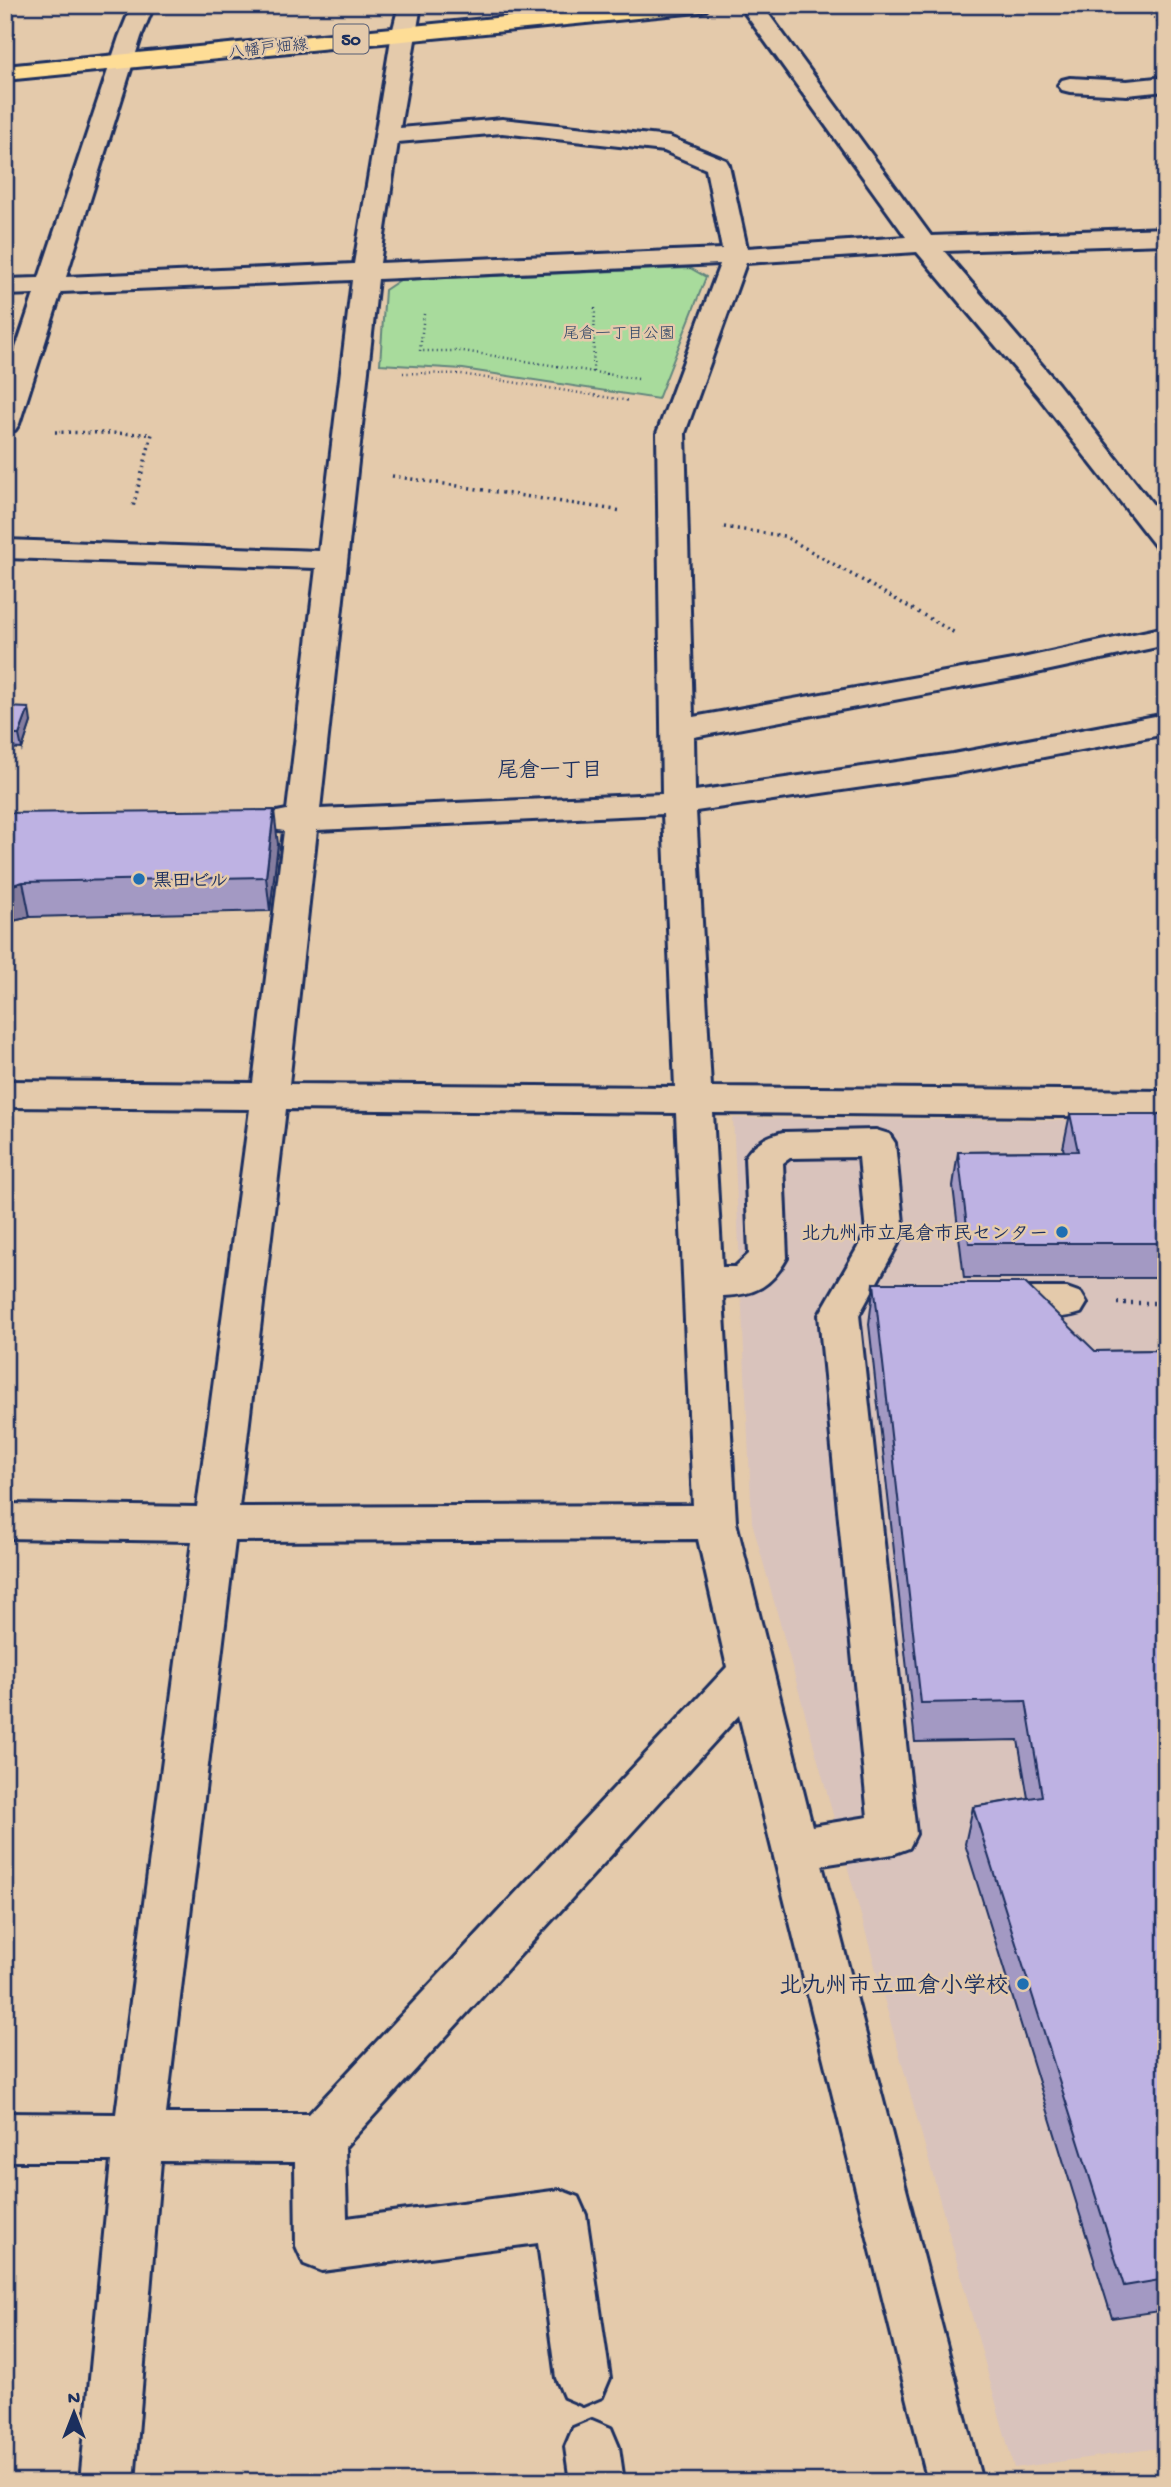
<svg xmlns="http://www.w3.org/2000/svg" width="1171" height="2487" viewBox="0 0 1171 2487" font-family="'Gochi Hand','Klee One',sans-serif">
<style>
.built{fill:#d9c3bc}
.green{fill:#a8db9c;stroke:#62857d;stroke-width:2}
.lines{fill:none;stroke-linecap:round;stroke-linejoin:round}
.minor-casing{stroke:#1b2f5e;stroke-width:6}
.major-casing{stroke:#1b2f5e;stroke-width:6}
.path-far2{stroke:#1b2f5e;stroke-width:2.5;stroke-dasharray:1 3.5;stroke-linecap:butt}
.path-far1{stroke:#1b2f5e;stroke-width:3.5;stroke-dasharray:2 4.5;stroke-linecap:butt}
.path{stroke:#1b2f5e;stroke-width:4.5;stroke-dasharray:2 5;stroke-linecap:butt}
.minor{fill:#e4caab;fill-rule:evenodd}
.major{fill:#fedd96;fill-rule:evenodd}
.wall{fill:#a399c3;stroke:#1b2f5e;stroke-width:2}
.shaded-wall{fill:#857d9f;stroke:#1b2f5e;stroke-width:2}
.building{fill:#beb2e3;stroke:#1b2f5e;stroke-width:2}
.poi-dot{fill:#1f6fb2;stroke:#e4caab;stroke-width:2.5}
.labels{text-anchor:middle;stroke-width:5;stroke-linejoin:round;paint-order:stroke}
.far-street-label{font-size:16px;fill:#1b2f5e;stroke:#e4caab}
.far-park-label{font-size:16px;fill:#294064;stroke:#e4caab}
.shield{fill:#e4caab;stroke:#575e75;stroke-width:2}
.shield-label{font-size:18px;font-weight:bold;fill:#1b2f5e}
.poi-label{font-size:19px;font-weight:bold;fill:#1b2f5e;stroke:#e4caab;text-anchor:start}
.neighbourhood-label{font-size:21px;font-weight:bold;fill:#1b2f5e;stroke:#e4caab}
.near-poi-label{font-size:23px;font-weight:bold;fill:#1b2f5e;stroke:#e4caab;text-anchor:end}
</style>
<rect width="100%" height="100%" fill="#e4caab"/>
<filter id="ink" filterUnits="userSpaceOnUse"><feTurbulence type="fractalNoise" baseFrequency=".0143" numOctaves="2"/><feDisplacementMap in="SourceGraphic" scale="14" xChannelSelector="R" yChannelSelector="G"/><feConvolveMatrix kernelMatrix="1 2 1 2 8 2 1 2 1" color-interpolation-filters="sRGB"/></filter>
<g filter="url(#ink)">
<polygon class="built" points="733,1118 1166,1121 1166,2447 1014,2468 752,1522"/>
<polygon class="green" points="690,268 706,277 658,399 463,369 380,364 385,290 400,280"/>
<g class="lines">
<g class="minor-casing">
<g id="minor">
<path d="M 132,5 L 154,5 L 141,37 L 66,277 L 354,264 L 392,33 L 399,5 L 421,5 L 400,128 L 502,119 L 669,137 L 726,160 L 729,165 L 747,248 L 906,237 L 739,5 L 762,5 L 931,236 L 1166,228 L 1166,244 L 944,251 L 1058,384 L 1166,521 L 1166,550 L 1156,547 L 1038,396 L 917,252 L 746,263 L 685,433 L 693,717 L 1018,659 L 1166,627 L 1166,645 L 1018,677 L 694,737 L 695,791 L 953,754 L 1166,714 L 1166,734 L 953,774 L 696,811 L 711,1087 L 1166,1091 L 1166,1117 L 713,1113 L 722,1267 L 735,1267 L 749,1254 L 745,1157 C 754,1143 767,1136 783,1132 L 876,1130 L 889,1134 L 895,1143 L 904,1233 L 859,1315 L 916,1834 L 909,1848 L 893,1854 L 822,1865 L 982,2482 L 928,2482 L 739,1715 L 345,2147 L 347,2218 L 560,2190 L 578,2197 L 586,2215 L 610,2378 L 602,2397 L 583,2405 L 564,2397 L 556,2378 L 538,2243 L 322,2271 L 304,2264 L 296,2246 L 295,2162 L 161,2161 L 134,2482 L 80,2482 L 111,2161 L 5,2161 L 5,2113 L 116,2114 L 192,1541 L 5,1538 L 5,1504 L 197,1507 L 250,1109 L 5,1107 L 5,1081 L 253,1083 L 284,831 L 267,828 L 262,821 L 267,814 L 287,810 L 316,568 L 5,558 L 5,540 L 319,551 L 352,280 L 61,292 L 19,424 L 15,430 L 5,432 L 5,381 L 34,294 L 5,295 L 5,279 L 39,278 L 119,37 ZM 502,133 L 664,151 L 706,169 L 722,249 L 380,263 L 398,142 ZM 720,264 L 657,433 L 662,794 L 320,809 L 378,279 ZM 663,814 L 675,1087 L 289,1084 L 317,830 ZM 286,1109 L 676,1113 L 693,1505 L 239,1507 ZM 859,1157 L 866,1233 L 819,1315 L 868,1817 L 812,1826 L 736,1522 L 723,1296 C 755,1295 771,1287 787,1258 L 783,1163 L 790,1158 ZM 698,1539 L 727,1667 L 309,2114 L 166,2114 L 235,1541 Z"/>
<polygon points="1166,77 1166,91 1127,95 1070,92 1062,90 1058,85 1062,80 1070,78 1127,81"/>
<path d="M 996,1288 L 1067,1288 L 1081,1293 L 1087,1303 L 1081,1313 C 1055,1321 1008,1321 982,1313 L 976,1303 L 982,1293 Z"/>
<polygon points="592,2420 611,2428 619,2447 624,2482 570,2482 565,2447 573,2428"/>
</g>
</g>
<g class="major-casing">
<polygon id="major" points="627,5 709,5 706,10 698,12 5,80 5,66"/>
</g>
<g class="path-far2">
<polyline points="1141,5 1166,30"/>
<polyline points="424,314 420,351 463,351 638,379"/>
<polyline points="593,372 595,307"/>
<polyline points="403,373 461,374 630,401"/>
<polyline points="55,432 60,432"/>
</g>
<g class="path-far1">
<polyline points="55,432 152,434 133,507"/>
<polyline points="392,476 622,511"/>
<polyline points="724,527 784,536 955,633"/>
</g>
<polyline class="path" points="1117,1303 1166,1303"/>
<use href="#minor" class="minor"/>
<use href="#major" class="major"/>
</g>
<g class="wall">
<polygon points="5,707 31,722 22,749 5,748"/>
<polygon points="5,813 278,844 270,911 30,917 5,923"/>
<polygon points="1070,1114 1166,1114 1166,1278 964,1278 953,1186 958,1152 1064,1151 1063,1148"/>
<polygon points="874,1283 1095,1351 1166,1350 1166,2310 1112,2318 965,1844 973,1807 1028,1798 1018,1740 915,1742 869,1324"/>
</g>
<g class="shaded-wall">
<polygon points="29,708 31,722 22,749 19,735"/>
<polygon points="274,810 278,844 270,911 266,877"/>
<polygon points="23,882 30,917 5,923 5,887"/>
</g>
<g class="building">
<polygon points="5,707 29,708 19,735 5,735"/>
<polygon points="274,810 266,877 23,882 5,887 5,813"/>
<polygon points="1070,1114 1166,1114 1166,1243 969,1243 958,1152 1078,1151"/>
<polygon points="874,1283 1025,1283 1095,1351 1166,1350 1166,1491 1158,1491 1166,1526 1166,2279 1124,2286 973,1807 1042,1796 1026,1701 921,1703"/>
</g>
</g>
<g class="poi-dot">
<circle cx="139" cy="879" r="7"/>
<circle cx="1062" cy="1232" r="7"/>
<circle cx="1023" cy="1984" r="7"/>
</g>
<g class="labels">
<g class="far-street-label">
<text transform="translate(268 47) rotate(-6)" y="6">八幡戸畑線</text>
</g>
<g class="far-park-label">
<text x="619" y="338">尾倉一丁目公園</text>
</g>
<rect class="shield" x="333.5" y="24.5" width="35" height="29" rx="5"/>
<g class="shield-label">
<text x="351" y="45">50</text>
</g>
<g class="poi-label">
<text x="153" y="886">黒田ビル</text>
<text x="1048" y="1239" text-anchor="end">北九州市立尾倉市民センター</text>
</g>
<g class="neighbourhood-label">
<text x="550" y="776">尾倉一丁目</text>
</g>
<g class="near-poi-label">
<text x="1009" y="1992">北九州市立皿倉小学校</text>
</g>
</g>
<rect width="1171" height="2487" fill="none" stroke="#e4caab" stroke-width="28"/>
<rect x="14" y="14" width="1143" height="2459" fill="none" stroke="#1b2f5e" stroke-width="2.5" filter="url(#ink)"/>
<g transform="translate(74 2413)" stroke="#e4caab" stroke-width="5" paint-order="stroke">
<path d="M0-5L12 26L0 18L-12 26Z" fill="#1b2f5e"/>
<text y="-10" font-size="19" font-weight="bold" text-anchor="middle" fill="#1b2f5e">N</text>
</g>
</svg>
